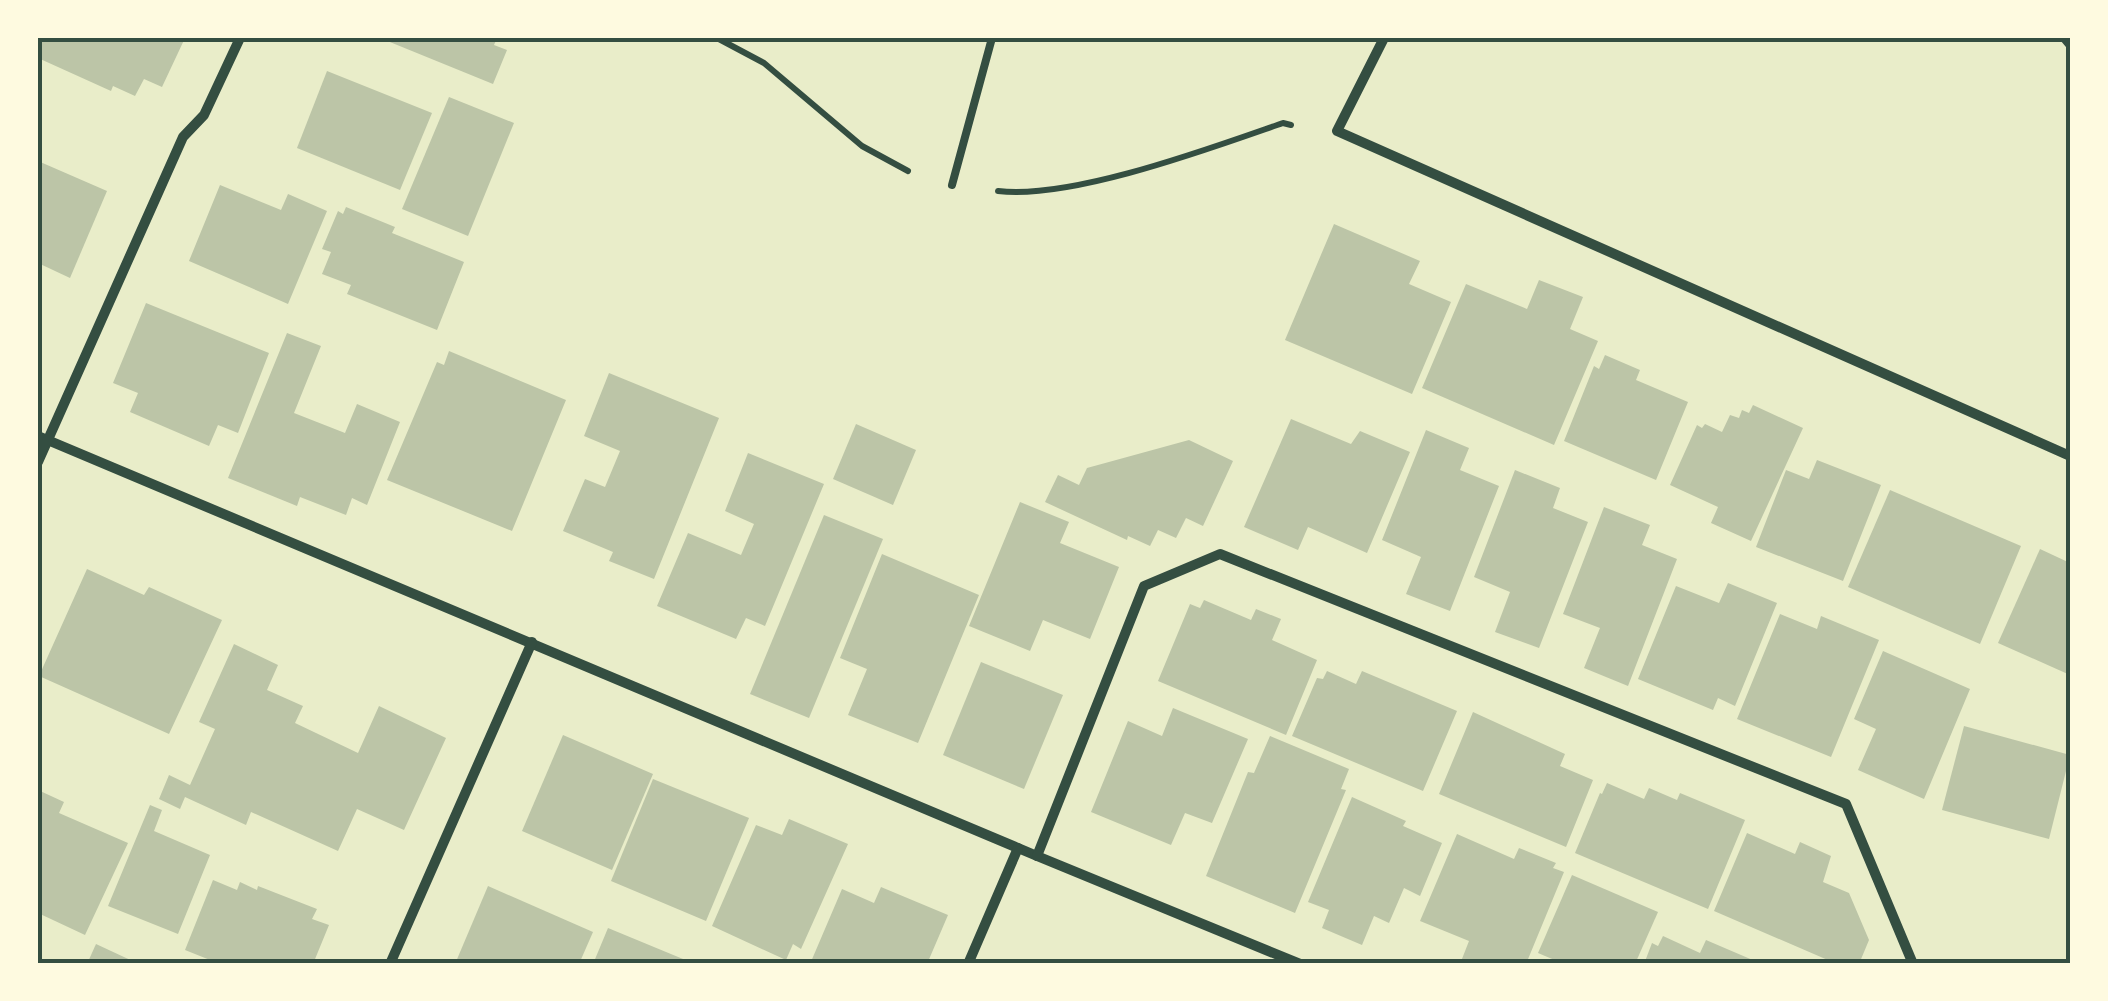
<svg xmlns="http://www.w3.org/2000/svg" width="2108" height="1001" viewBox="0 0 2108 1001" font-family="Montserrat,sans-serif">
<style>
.building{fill:#bcc5a7}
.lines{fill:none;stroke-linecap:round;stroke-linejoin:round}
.path{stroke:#344e41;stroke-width:6}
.service{stroke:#344e41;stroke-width:8}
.minor{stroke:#344e41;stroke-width:10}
.neatline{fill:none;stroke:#344e41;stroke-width:4}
</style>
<rect width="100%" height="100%" fill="#e9edc9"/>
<g class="building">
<polygon points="38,38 185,38 162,87 144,79 135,96 113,86 111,91 38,58"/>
<polygon points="380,38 497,38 494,45 507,50 493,84"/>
<polygon points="327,71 432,113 400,190 297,148"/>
<polygon points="449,97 514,123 468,236 402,209"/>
<polygon points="38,161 107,191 70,278 38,263"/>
<polygon points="220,185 281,210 288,194 327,211 288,304 189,261"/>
<polygon points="346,207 395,227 392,233 464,262 437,330 347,294 351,285 322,274 331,252 322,249 338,211 343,214"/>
<polygon points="1334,224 1420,261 1409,284 1451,302 1412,394 1285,340"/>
<polygon points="1539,280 1583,297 1570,329 1598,341 1554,445 1422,388 1466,284 1527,309"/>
<polygon points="146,303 269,353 238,433 218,425 209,446 130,412 138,393 113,383"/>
<polygon points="287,333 321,346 294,413 345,433 357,404 400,422 367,505 352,498 346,515 300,497 297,506 228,478"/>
<polygon points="449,351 566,400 512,531 387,480 437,362 444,365"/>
<polygon points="1605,355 1640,370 1636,380 1688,402 1656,480 1564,441 1594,366 1599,369"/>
<polygon points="609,373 719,418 654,579 609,561 613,552 563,531 585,479 605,487 620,451 584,436"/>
<polygon points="1753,405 1803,428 1751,541 1711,523 1718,507 1670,485 1697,425 1702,428 1705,424 1722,432 1730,415 1739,418 1742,410 1749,413"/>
<polygon points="1291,419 1351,444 1360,431 1410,452 1367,553 1308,527 1298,550 1244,527"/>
<polygon points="856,424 916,450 893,505 833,479"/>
<polygon points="1426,430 1469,448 1460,470 1499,486 1450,611 1406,594 1421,557 1382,540"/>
<polygon points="1189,440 1233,461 1203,526 1186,518 1176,538 1158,530 1150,546 1128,536 1127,540 1045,502 1058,475 1079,485 1087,468"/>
<polygon points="748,453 824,484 765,626 746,618 736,639 657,606 688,533 741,555 754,524 725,511"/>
<polygon points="1817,460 1881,485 1843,581 1756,547 1786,470 1809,479"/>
<polygon points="1515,470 1560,488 1553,508 1588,522 1539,648 1495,632 1510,592 1474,577"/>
<polygon points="1890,490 2021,546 1980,644 1848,587"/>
<polygon points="1020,502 1069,522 1060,543 1119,567 1090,639 1043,620 1030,651 969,626"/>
<polygon points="1604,507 1650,525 1642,545 1677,559 1628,686 1584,668 1600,628 1563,614"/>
<polygon points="824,515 883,539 809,718 750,694"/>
<polygon points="2040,549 2070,563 2070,675 1998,643"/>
<polygon points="882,554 979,595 918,743 848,715 867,669 840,658"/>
<polygon points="87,569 144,595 149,587 222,620 169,734 39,676"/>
<polygon points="1728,583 1777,603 1735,706 1718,698 1713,710 1638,679 1676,586 1719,603"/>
<polygon points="1204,600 1251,620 1256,609 1281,619 1272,640 1317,660 1286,735 1158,681 1190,604 1200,608"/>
<polygon points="1780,614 1817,629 1821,616 1879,640 1831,757 1737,719"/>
<polygon points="234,644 278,665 267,690 303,706 295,723 358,753 379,706 446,738 404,830 357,809 338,851 251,812 246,825 185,797 180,809 159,799 169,775 190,785 215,729 199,722"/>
<polygon points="1883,651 1970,689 1924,799 1858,770 1876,729 1854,719"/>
<polygon points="981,662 1063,695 1024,789 943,755"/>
<polygon points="1327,671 1356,684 1362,671 1457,711 1423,791 1292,736 1317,678 1323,679"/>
<polygon points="1173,708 1248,739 1212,823 1185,813 1171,845 1091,812 1128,721 1162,736"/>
<polygon points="1473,712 1565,754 1560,766 1593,780 1566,847 1439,794"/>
<polygon points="1964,726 2070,755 2049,839 1942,810"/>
<polygon points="563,735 653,774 612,870 522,831"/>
<polygon points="1270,736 1349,769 1341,789 1346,790 1295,913 1206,876 1248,772 1254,773"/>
<polygon points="653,779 749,818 706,921 611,881"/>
<polygon points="1607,783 1644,799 1649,788 1677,800 1680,793 1745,820 1708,909 1575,853 1600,793 1602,794"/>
<polygon points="38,790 64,802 59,813 128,843 85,935 38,913"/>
<polygon points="1352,797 1406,821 1403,826 1442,843 1420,896 1404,888 1389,923 1374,916 1362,945 1322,928 1329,910 1308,902"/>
<polygon points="150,805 162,810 154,831 210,855 178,934 108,906"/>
<polygon points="789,819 848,844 801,949 793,944 786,960 712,926 756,825 782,835"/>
<polygon points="1747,833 1795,854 1800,842 1831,856 1823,882 1849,893 1869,940 1859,964 1837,964 1714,911"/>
<polygon points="1457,834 1514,859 1519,848 1556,863 1553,868 1564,872 1526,964 1460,964 1469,941 1420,921"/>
<polygon points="1572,875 1658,912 1635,964 1564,964 1538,953"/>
<polygon points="213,880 237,890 240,882 257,890 258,886 317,909 312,919 329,925 313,964 220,964 185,950"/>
<polygon points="488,886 593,932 579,964 455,964"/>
<polygon points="881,887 948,915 927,964 810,964 842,889 874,903"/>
<polygon points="608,928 683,959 682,964 593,964"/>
<polygon points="1663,936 1700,953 1706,940 1762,964 1644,964 1652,943 1658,946"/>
<polygon points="96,944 139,964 87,964"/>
</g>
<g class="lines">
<g class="path">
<polyline points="717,38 764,63 862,146 908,171"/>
<path d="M 998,191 C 1071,200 1211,148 1283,123 L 1291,125"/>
</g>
<polyline class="service" points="952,185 992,38"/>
<g class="minor">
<polyline points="1384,38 1337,131 2070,456"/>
<polyline points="2065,38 2070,44"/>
<polyline points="38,436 1037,856 1300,964"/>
<polyline points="38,462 183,137 204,115 240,38"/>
<polyline points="1037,856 1144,586 1220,554 1846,804 1913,964"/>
<polyline points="390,964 532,642"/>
<polyline points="968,964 1018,848"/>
</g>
</g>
<rect width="2108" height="1001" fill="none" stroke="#fefae0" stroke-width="80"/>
<rect x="40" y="40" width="2028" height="921" class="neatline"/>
</svg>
